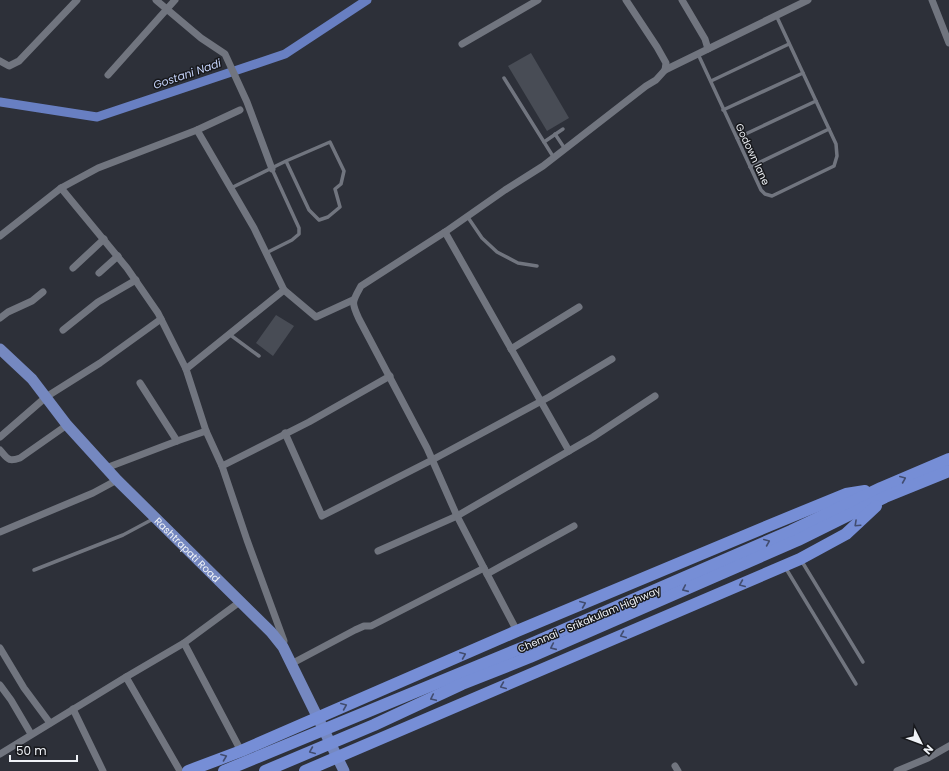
<svg xmlns="http://www.w3.org/2000/svg" width="949" height="771" viewBox="0 0 949 771" font-family="Poppins,sans-serif">
<style>
.lines{fill:none;stroke-linecap:round;stroke-linejoin:round}
.canal{stroke:#687fc2;stroke-width:9}
.building{fill:#484c55}
.service{stroke:#71757f;stroke-width:3.5}
.minor{stroke:#71757f;stroke-width:7}
.primary{stroke:#7588c0;stroke-width:11}
.trunk{stroke:#768ed6;stroke-width:12}
.oneway{stroke:#424d70}
.labels{text-anchor:middle;stroke-width:3;stroke-linejoin:round;paint-order:stroke}
.street-label{font-size:10px;fill:#eff2f7;stroke:#17181c}
.water-label{font-size:11px;font-style:italic;fill:#c4d2f8;stroke:#17181c}
</style>
<rect width="100%" height="100%" fill="#2d3039"/>
<g class="lines">
<polyline class="canal" points="0,102 97,117 285,54 367,0"/>
</g>
<g class="building">
<polygon points="531,53 569,118 547,131 508,66"/>
<polygon points="276,315 294,326 273,356 256,343"/>
</g>
<g class="lines">
<g class="service">
<polyline points="698,54 761,190 765,194 772,196 834,166 837,156 836,144 776,15"/>
<polyline points="504,78 554,158"/>
<polyline points="711,81 789,44"/>
<polyline points="723,110 803,73"/>
<polyline points="555,134 565,149"/>
<polyline points="737,138 816,101"/>
<polyline points="544,142 563,129"/>
<polyline points="750,167 829,129"/>
<polyline points="231,188 286,161 330,142 344,171 341,184 335,189 340,207 328,217 319,220 309,210 286,161"/>
<polyline points="467,216 482,238 497,252 518,263 537,266"/>
<polyline points="266,253 292,240 299,234 299,228 272,169"/>
<polyline points="229,334 259,356"/>
<polyline points="801,560 863,662"/>
<polyline points="785,567 856,684"/>
<polyline points="34,570 123,535 153,519"/>
</g>
<g class="minor">
<polyline points="156,0 201,38 225,54 247,102 272,169"/>
<polyline points="682,0 705,39 708,49"/>
<polyline points="932,0 949,43"/>
<polyline points="462,44 538,0"/>
<polyline points="0,61 9,66 19,61 77,0"/>
<polyline points="665,70 808,0"/>
<polyline points="108,75 175,0"/>
<polyline points="197,130 254,228 284,290 316,317 353,300"/>
<polyline points="61,188 127,268 158,313 186,369 206,431 222,466 247,540 284,641 283,647"/>
<polyline points="445,232 569,451"/>
<polyline points="0,236 61,188 98,168 197,130 240,110"/>
<polyline points="73,268 104,239"/>
<polyline points="99,273 118,256"/>
<polyline points="0,318 8,312 32,301 43,292"/>
<polyline points="63,330 98,302 136,280"/>
<polyline points="511,349 579,307"/>
<polyline points="186,369 284,290"/>
<polyline points="140,383 177,441"/>
<polyline points="285,433 322,516 432,460 549,397 612,359"/>
<polyline points="0,437 46,397 100,363 161,319"/>
<path d="M 0,450 C 8,459 8,462 20,458 L 67,425"/>
<polyline points="222,466 309,422 390,376"/>
<polyline points="106,468 177,441 206,431"/>
<polyline points="0,532 93,493 117,480"/>
<polyline points="378,551 457,516 593,437 655,396"/>
<polyline points="487,574 574,526"/>
<path d="M 517,631 L 487,574 L 457,516 L 427,448 L 359,319 C 351,302 352,302 361,286 L 445,232 L 505,190 L 543,166 L 646,86 L 656,80 L 665,70 L 666,63 L 657,47 L 626,0"/>
<polyline points="184,643 241,751"/>
<polyline points="0,648 24,688 50,723"/>
<polyline points="291,664 355,630 364,626 371,626 484,568"/>
<polyline points="126,677 180,771"/>
<polyline points="0,685 11,700 31,734"/>
<polyline points="73,709 103,771"/>
<polyline points="0,754 126,677 184,643 241,601"/>
<polyline points="675,766 678,771"/>
<polyline points="897,771 928,758 949,746"/>
</g>
<path class="primary" id="s1" d="M 0,349 L 32,379 L 67,425 L 117,480 L 271,632 L 283,647 L 344,771"/>
<g class="trunk">
<polyline points="188,771 241,751 517,631 768,526 846,494 865,491"/>
<polyline points="224,771 524,647 791,531 881,488 949,459"/>
<polyline points="265,771 374,725 462,684 530,657 798,540 885,497 949,471"/>
<polyline points="305,771 800,559 846,534 876,506"/>
</g>
</g>
<defs><path id="oneway-chevron" d="M-2-3.5L2.5 0L-2 3.5" fill="none" stroke-width="1.6" stroke-linecap="round" stroke-linejoin="round"/></defs>
<g class="oneway">
<use href="#oneway-chevron" transform="translate(903 479) rotate(-23)"/>
<use href="#oneway-chevron" transform="translate(857 524) rotate(137)"/>
<use href="#oneway-chevron" transform="translate(767 542) rotate(-23)"/>
<use href="#oneway-chevron" transform="translate(742 584) rotate(157)"/>
<use href="#oneway-chevron" transform="translate(685 589) rotate(156)"/>
<use href="#oneway-chevron" transform="translate(583 604) rotate(-23)"/>
<use href="#oneway-chevron" transform="translate(623 635) rotate(157)"/>
<use href="#oneway-chevron" transform="translate(553 647) rotate(156)"/>
<use href="#oneway-chevron" transform="translate(463 655) rotate(-23)"/>
<use href="#oneway-chevron" transform="translate(503 686) rotate(157)"/>
<use href="#oneway-chevron" transform="translate(433 698) rotate(155)"/>
<use href="#oneway-chevron" transform="translate(344 706) rotate(-23)"/>
<use href="#oneway-chevron" transform="translate(312 751) rotate(157)"/>
<use href="#oneway-chevron" transform="translate(224 757) rotate(-21)"/>
</g>
<g class="labels">
<g class="street-label">
<text transform="translate(753 154) rotate(65)" y="4">Godown lane</text>
<text dy="4" stroke="none"><textPath href="#s1" startOffset="275">Rashtrapati Road</textPath></text>
<text transform="translate(589 619) rotate(-23)" y="4">Chennai - Srikakulam Highway</text>
</g>
<g class="water-label">
<text transform="translate(187 74) rotate(-19)" y="4">Gostani Nadi</text>
</g>
</g>
<g transform="translate(921 743) rotate(132)" stroke="#17181c" stroke-width="3" paint-order="stroke">
<path d="M0-3L7 15L0 10L-7 15Z" fill="#eff2f7"/>
<text y="-6" font-size="11" font-weight="bold" text-anchor="middle" fill="#eff2f7">N</text>
</g>
<path d="M10 755v6h67v-6" fill="none" stroke="#eff2f7" stroke-width="2"/>
<text x="16" y="755" font-size="12" fill="#eff2f7" stroke="#17181c" stroke-width="3" paint-order="stroke">50 m</text>
</svg>
